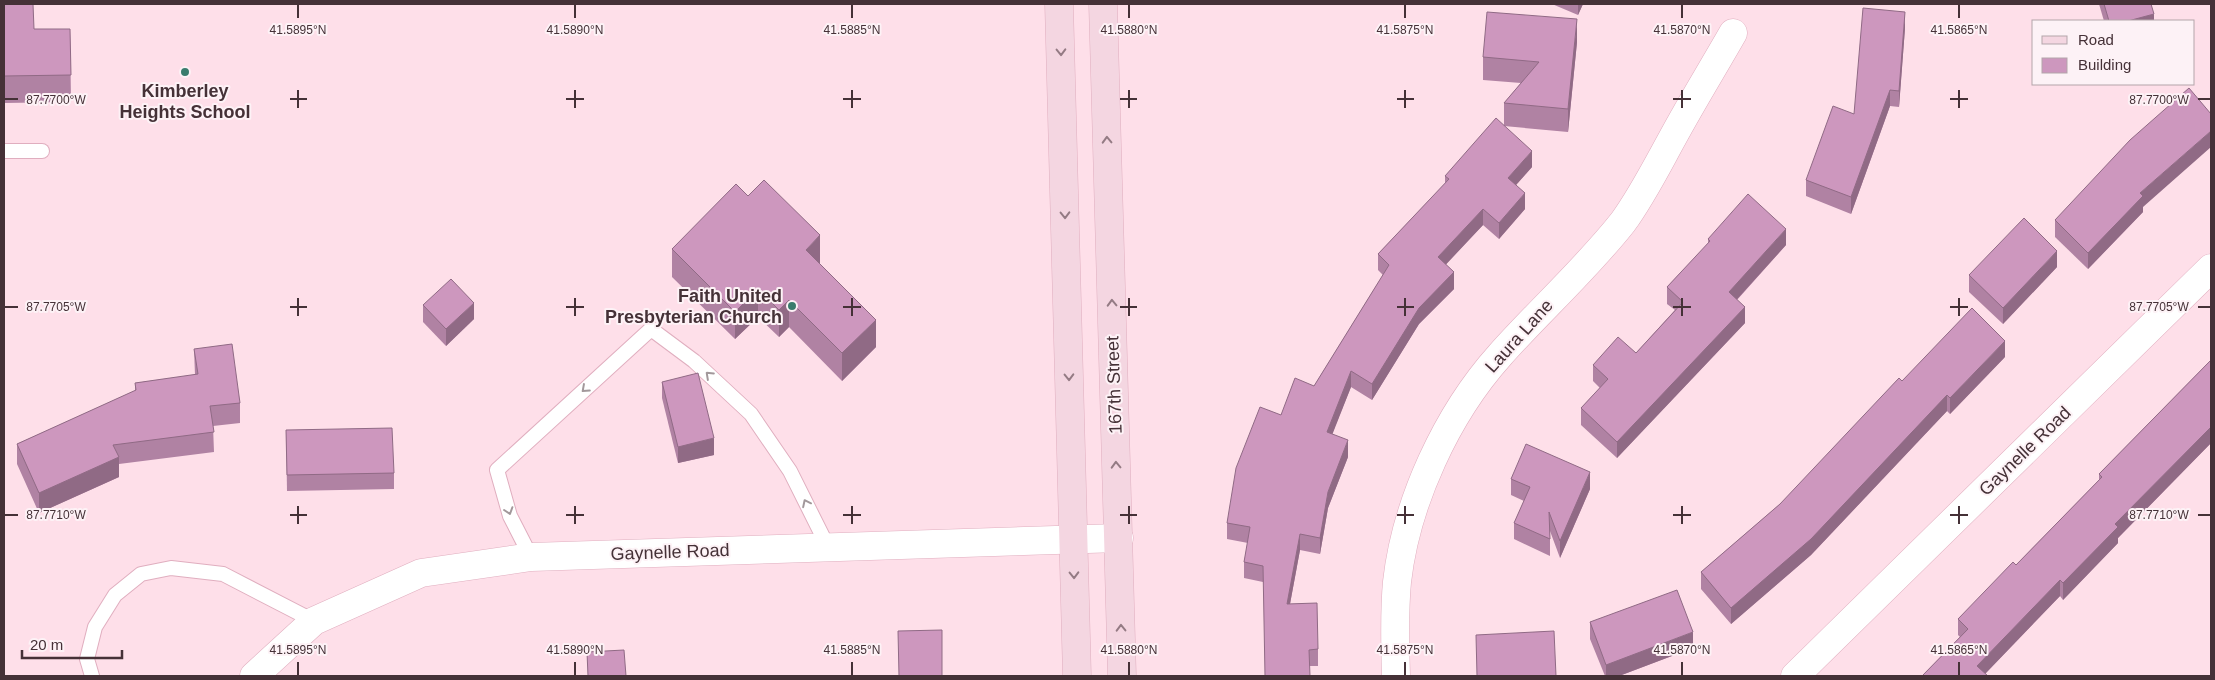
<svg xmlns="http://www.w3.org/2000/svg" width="2215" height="680" viewBox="0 0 2215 680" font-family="Helvetica,sans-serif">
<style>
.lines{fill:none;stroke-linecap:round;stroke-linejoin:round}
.lane-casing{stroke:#e0aebf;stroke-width:16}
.street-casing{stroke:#e0aebf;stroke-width:29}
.secondary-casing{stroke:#e0aebf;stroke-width:29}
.lane{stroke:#fff;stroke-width:14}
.street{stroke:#fff;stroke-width:28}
.secondary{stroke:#f4d6e1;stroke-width:28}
.wall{fill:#b082a3}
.shaded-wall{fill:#906a85}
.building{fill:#cd97be;stroke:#906a85}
.oneway{stroke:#947b84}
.oneway2{stroke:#a2989b}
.ticks{fill:none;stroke:#453137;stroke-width:2}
.poi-dot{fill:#3a7c6d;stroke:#fdf2f6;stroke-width:2}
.labels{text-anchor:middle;stroke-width:4;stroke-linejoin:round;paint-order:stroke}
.poi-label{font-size:18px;font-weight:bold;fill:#453137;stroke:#fdf2f6}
.street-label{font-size:18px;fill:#453137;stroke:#fdf2f6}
.ticks-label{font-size:12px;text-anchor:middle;fill:#453137;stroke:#fdf2f6;stroke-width:4;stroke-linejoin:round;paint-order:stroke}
</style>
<rect width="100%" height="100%" fill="#fedfe9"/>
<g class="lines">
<g class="lane-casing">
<g id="lane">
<polyline points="4,151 42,151"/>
<polyline points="531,557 510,516 497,470 651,329 694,361 751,414 790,471 828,547"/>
<polyline points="92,676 87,659 95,627 115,595 141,574 171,568 223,574 314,621"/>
</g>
</g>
<g class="street-casing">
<g id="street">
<polyline points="254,676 314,621 421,573 531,557 1119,538"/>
<path d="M 1396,676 C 1395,645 1394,613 1397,582 C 1406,502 1447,414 1500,355 C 1540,310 1586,269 1623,222 C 1642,196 1657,166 1673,137 C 1692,102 1713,68 1733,33"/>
<polyline points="1795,676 2211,268"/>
</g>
</g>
<g class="secondary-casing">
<g id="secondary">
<polyline points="1059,4 1077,676"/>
<polyline points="1103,4 1122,676"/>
</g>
</g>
<use href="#lane" class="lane"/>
<use href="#street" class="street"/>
<use href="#secondary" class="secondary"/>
</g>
<g class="wall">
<polygon points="4,4 34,29 70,29 71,102 4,103"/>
<polygon points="1552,4 1583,4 1578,15"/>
<polygon points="2099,4 2151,4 2154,21 2104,21"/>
<polygon points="1905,28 1899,107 1890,106 1851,214 1806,196 1806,180 1854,114"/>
<polygon points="1577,42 1568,132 1504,126 1532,167 1516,185 1525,209 1499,239 1483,225 1446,264 1454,289 1419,324 1372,400 1351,387 1332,434 1348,457 1328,508 1320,554 1300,550 1290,604 1318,649 1318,666 1309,666 1263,582 1244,578 1244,562 1248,543 1227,539 1227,523 1281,415 1314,386 1383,275 1378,270 1378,254 1445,184 1445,176 1504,125 1504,103 1521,83 1483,80 1483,57"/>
<polygon points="748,196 820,263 819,263 876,347 842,381 789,327 779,337 758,317 735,339 672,277 672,249"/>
<polygon points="2143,207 2143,212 2088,269 2055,237 2055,220"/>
<polygon points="1708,239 1786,245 1737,300 1745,323 1617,458 1581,425 1581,408 1600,388 1593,381 1593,365 1636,353 1675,310 1667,304 1667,287 1708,244"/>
<polygon points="2057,267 2003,324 1969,292 1969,275"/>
<polygon points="423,305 474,319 446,346 423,322"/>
<polygon points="194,349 240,403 240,423 213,426 214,452 119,464 119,477 39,513 17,464 17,444 135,391 135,383 195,375"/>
<polygon points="2005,357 1950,414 1947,411 1811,555 1731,624 1701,589 1701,572 1780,504"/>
<polygon points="2211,360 2211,443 2118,538 2118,543 2063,600 2060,596 1985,674 1922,676 1960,637 1958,635 1958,619 2016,565 2099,480 2099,474"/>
<polygon points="662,382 714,455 678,463 662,398"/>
<polygon points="286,430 394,473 394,489 287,491"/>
<polygon points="1511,479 1590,489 1560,558 1550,531 1550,556 1514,539 1514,523 1524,501 1511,495"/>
<polygon points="1590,622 1693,648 1619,676 1605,676 1590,639"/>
</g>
<g class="shaded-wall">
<polygon points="1578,4 1583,4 1578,15"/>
<polygon points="1905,12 1905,28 1899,107 1899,91"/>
<polygon points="2154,14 2154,21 2128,21"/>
<polygon points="1577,19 1577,42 1568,132 1568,109"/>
<polygon points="1890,90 1890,106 1851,214 1851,197"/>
<polygon points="2211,131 2211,147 2143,207 2143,212 2088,269 2088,253 2140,193"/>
<polygon points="1532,151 1532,167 1508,194 1508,178"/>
<polygon points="1525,193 1525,209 1499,239 1499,223"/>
<polygon points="1483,209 1483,225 1438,273 1438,257"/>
<polygon points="1786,229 1786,245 1729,308 1729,292"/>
<polygon points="820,235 820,263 806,277 806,250"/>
<polygon points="2057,251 2057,267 2003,324 2003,308"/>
<polygon points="1454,272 1454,289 1419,324 1372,400 1372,384 1419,308"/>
<polygon points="758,289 758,317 735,339 735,312"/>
<polygon points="789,300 789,327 779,337 779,310"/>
<polygon points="474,303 474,319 446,346 446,329"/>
<polygon points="1745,307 1745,323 1617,458 1617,442"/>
<polygon points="876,320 876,347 842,381 842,353"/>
<polygon points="2005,341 2005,357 1950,414 1950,398"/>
<polygon points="1351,371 1351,387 1327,448 1327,432"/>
<polygon points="1947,395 1947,411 1811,555 1731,624 1731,608"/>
<polygon points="2211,427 2211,443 2118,538 2118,543 2063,600 2063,583 2115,524"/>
<polygon points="714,438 714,455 678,463 678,447"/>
<polygon points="1348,440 1348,457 1328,508 1320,554 1320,538 1328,492"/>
<polygon points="119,457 119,477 39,513 39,493"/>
<polygon points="1590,472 1590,489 1560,558 1560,541"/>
<polygon points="1300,534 1300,550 1287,620 1287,604"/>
<polygon points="2060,580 2060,596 1983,676 1977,666"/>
<polygon points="1693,632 1693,648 1619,676 1606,676 1606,665"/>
</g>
<g class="building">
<polygon points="4,4 33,4 34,29 70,29 71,75 4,76"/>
<polygon points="2104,4 2151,4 2154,14 2128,21 2109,21"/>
<polygon points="1863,8 1905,12 1899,91 1890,90 1851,197 1806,180 1833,106 1854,114"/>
<polygon points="1487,12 1577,19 1568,109 1504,103 1539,62 1483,57"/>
<polygon points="2189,88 2211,114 2211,131 2140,193 2143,196 2088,253 2055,220 2130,140"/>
<polygon points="1496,118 1532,151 1508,178 1525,193 1499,223 1483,209 1438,257 1454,272 1419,308 1372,384 1351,371 1327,432 1348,440 1328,492 1320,538 1300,534 1287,604 1317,603 1318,649 1309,650 1310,676 1265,676 1263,566 1244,562 1250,527 1227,523 1236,468 1260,407 1281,415 1295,378 1314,386 1389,265 1378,254 1449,179 1445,176"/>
<polygon points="764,180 820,235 806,250 876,320 842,353 789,300 779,310 758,289 735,312 672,249 736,184 748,196"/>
<polygon points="1748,194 1786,229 1729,292 1745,307 1617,442 1581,408 1608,379 1593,365 1618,337 1636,353 1683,302 1667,287 1710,241 1708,239"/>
<polygon points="2024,218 2057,251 2003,308 1969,275"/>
<polygon points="451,279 474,303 446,329 423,305"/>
<polygon points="1972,308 2005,341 1950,398 1947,395 1811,539 1731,608 1701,572 1780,504 1899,378 1902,381"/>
<polygon points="232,344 240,403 210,406 214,432 113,445 119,457 39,493 17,444 136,390 135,383 198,374 194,349"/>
<polygon points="2211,360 2211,427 2115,524 2118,527 2063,583 2060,580 1977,666 1988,676 1922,676 1968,629 1958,619 2013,562 2016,565 2102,477 2099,474"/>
<polygon points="698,373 714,438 678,447 662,382"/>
<polygon points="392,428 394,473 287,475 286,430"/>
<polygon points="1526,444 1590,472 1560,541 1549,512 1550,539 1514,523 1530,487 1511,479"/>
<polygon points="1677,590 1693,632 1606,665 1590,622"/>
<polygon points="942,630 942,676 899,676 898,631"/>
<polygon points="1554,631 1556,676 1477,676 1476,635"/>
<polygon points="624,650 626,676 588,676 587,652"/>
</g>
<defs><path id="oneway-chevron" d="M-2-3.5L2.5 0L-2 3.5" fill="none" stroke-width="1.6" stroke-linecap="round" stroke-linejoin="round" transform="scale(1.25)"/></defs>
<g class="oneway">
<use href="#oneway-chevron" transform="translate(1061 52) rotate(89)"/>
<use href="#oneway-chevron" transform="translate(1107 140) rotate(-92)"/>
<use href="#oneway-chevron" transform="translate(1065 215) rotate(89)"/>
<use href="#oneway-chevron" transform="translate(1112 303) rotate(-92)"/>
<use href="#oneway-chevron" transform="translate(1069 377) rotate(89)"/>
<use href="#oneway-chevron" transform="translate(1116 465) rotate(-92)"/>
<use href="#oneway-chevron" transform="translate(1074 575) rotate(89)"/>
<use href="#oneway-chevron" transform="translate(1121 628) rotate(-91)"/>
</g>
<g class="oneway2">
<use href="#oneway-chevron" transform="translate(709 375) rotate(-137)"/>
<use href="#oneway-chevron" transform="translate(585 389) rotate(138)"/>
<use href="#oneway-chevron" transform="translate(806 503) rotate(-116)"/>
<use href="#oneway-chevron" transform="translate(509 511) rotate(72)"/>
</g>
<path class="ticks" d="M 298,5 L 298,18M 575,5 L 575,18M 852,5 L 852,18M 1129,5 L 1129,18M 1405,5 L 1405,18M 1682,5 L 1682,18M 1959,5 L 1959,18M 298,90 L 298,108M 575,90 L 575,108M 852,90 L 852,108M 1129,90 L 1129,108M 1405,90 L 1405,108M 1682,90 L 1682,108M 1959,90 L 1959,108M 5,99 L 18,99M 290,99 L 307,99M 566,99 L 584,99M 843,99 L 861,99M 1120,99 L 1137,99M 1397,99 L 1414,99M 1673,99 L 1691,99M 1950,99 L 1968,99M 2198,99 L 2210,99M 298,298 L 298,316M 575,298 L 575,316M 852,298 L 852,316M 1129,298 L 1129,316M 1405,298 L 1405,316M 1682,298 L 1682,316M 1959,298 L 1959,316M 5,307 L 18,307M 290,307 L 307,307M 566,307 L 584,307M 843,307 L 861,307M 1120,307 L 1137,307M 1397,307 L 1414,307M 1673,307 L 1691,307M 1950,307 L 1968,307M 2198,307 L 2210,307M 298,506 L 298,524M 575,506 L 575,524M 852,506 L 852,524M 1129,506 L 1129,524M 1405,506 L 1405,524M 1682,506 L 1682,524M 1959,506 L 1959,524M 5,515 L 18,515M 290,515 L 307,515M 566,515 L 584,515M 843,515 L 861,515M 1120,515 L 1137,515M 1397,515 L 1414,515M 1673,515 L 1691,515M 1950,515 L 1968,515M 2198,515 L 2210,515M 298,662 L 298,675M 575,662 L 575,675M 852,662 L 852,675M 1129,662 L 1129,675M 1405,662 L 1405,675M 1682,662 L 1682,675M 1959,662 L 1959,675"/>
<g class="poi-dot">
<circle cx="185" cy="72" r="5"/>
<circle cx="792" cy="306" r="5"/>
</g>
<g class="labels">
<g class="poi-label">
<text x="185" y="97">Kimberley<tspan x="185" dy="21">Heights School</tspan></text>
<text x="782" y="302" text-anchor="end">Faith United<tspan x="782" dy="21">Presbyterian Church</tspan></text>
</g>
<g class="street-label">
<text transform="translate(1519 336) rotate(-48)" y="6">Laura Lane</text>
<text transform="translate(1114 385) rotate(-92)" y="6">167th Street</text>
<text transform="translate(2025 451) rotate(-44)" y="6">Gaynelle Road</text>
<text transform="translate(670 552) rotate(-2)" y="6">Gaynelle Road</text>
</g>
</g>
<g class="ticks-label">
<text x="298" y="34">41.5895°N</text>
<text x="575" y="34">41.5890°N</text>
<text x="852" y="34">41.5885°N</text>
<text x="1129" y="34">41.5880°N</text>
<text x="1405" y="34">41.5875°N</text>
<text x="1682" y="34">41.5870°N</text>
<text x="1959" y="34">41.5865°N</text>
<text x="2159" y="104">87.7700°W</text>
<text x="56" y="104">87.7700°W</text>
<text x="2159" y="311">87.7705°W</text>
<text x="56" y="311">87.7705°W</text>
<text x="2159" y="519">87.7710°W</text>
<text x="56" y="519">87.7710°W</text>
<text x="298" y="654">41.5895°N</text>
<text x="575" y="654">41.5890°N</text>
<text x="852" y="654">41.5885°N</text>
<text x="1129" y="654">41.5880°N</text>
<text x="1405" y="654">41.5875°N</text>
<text x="1682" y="654">41.5870°N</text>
<text x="1959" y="654">41.5865°N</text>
</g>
<rect width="2215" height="680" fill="none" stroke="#453137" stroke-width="10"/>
<rect x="2032" y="20" width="162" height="65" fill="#fdf2f6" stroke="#b3a5aa"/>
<rect x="2042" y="36" width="25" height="8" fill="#f4d6e1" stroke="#b3a5aa"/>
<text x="2078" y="45" font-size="15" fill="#453137">Road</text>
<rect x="2042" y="58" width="25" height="15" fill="#cd97be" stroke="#b3a5aa"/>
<text x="2078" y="70" font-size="15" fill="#453137">Building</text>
<path d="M22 650v8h100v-8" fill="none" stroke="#453137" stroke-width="2.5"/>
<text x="30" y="650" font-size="15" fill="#453137" stroke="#fdf2f6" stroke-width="4" paint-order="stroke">20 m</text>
</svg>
